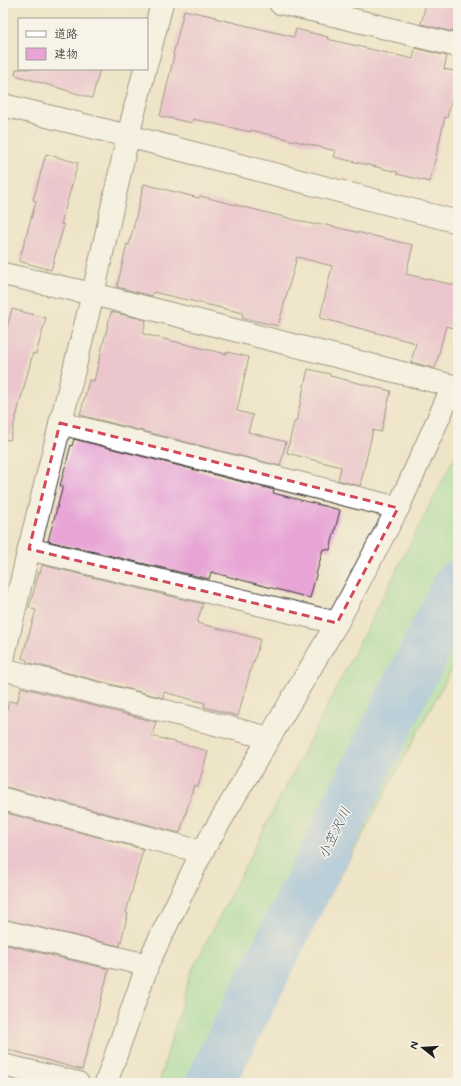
<svg xmlns="http://www.w3.org/2000/svg" width="461" height="1086" viewBox="0 0 461 1086" font-family="Mynerve,'Klee One',sans-serif">
<style>
.grass{fill:#91de9b;stroke:#567d5c}
.lines{fill:none;stroke-linecap:round;stroke-linejoin:round}
.river{stroke:#7db5ed;stroke-width:49}
.building{fill:#e7a4d5}
.street-casing{stroke:#3c3a36;stroke-width:24}
.secondary-casing{stroke:#3c3a36;stroke-width:24}
.street{stroke:#fff;stroke-width:22}
.secondary{stroke:#fff;stroke-width:22}
.marked{fill:none;stroke:#d1495b;stroke-width:3;stroke-dasharray:8 5;stroke-linejoin:round}
.labels{text-anchor:middle;stroke-width:3;stroke-linejoin:round;paint-order:stroke}
.water-label{font-size:14px;font-style:italic;fill:#435970;stroke:#f7f3e8}
</style>
<rect width="100%" height="100%" fill="#f7f3e8"/>
<filter id="ink" filterUnits="userSpaceOnUse"><feTurbulence type="fractalNoise" baseFrequency=".025" numOctaves="2"/><feDisplacementMap in="SourceGraphic" scale="8" xChannelSelector="R" yChannelSelector="G"/><feConvolveMatrix kernelMatrix="1 2 1 2 8 2 1 2 1" color-interpolation-filters="sRGB"/></filter>
<filter id="wash" filterUnits="userSpaceOnUse"><feTurbulence type="fractalNoise" baseFrequency=".012" numOctaves="4" result="noise"/><feDisplacementMap in="SourceGraphic" scale="16" xChannelSelector="R" yChannelSelector="G"/><feGaussianBlur stdDeviation="0.9" result="paint"/><feColorMatrix in="noise" values="0 0 0 0 0 0 0 0 0 0 0 0 0 0 0 0 0 1.4 0 .05"/><feComposite in="paint" operator="in"/></filter>
<g filter="url(#wash)">
<rect width="100%" height="100%" fill="#eee4c7"/>
<polygon class="grass" points="458,450 458,658 302,947 227,1083 159,1083 190,974"/>
<g class="lines">
<polyline class="river" points="210,1083 458,584"/>
</g>
<g id="blocks">
<g class="building">
<polygon points="426,3 458,3 458,12 453,32 421,24"/>
<polygon points="184,10 216,17 215,18 294,37 296,29 328,37 327,39 413,59 415,48 447,56 444,69 458,72 458,75 447,118 445,117 430,182 397,174 398,172 334,157 336,151 251,130 251,132 193,119 192,123 160,116 174,56 173,55"/>
<polygon points="16,69 100,69 92,98 15,75"/>
<polygon points="46,154 78,163 61,224 64,225 51,270 19,261 36,201 33,200"/>
<polygon points="144,184 199,198 200,196 316,225 317,223 413,245 406,274 458,286 458,329 446,326 435,368 411,362 416,343 320,318 332,266 297,257 278,326 242,318 243,313 153,292 152,296 117,287 127,244 129,245"/>
<polygon points="12,309 46,318 36,354 33,353 10,440 3,439 3,342"/>
<polygon points="111,312 146,320 143,334 226,354 227,352 249,357 237,411 253,415 248,432 286,442 280,466 80,415 89,380 94,381"/>
<polygon points="308,369 330,374 330,376 391,391 381,432 373,430 360,486 338,480 341,467 287,453 294,422 296,422"/>
<polygon points="74,439 274,490 273,493 340,510 330,550 323,549 310,598 211,572 209,579 48,541 63,486 60,486 71,445 72,446"/>
<polygon points="42,565 203,604 197,623 260,639 254,662 253,661 238,716 204,707 205,703 164,692 163,698 27,662 27,660 22,658 36,610 29,608 39,572 40,573"/>
<polygon points="21,687 156,722 152,736 208,751 198,787 194,785 180,833 6,787 3,787 3,727 9,701 17,703"/>
<polygon points="3,812 143,849 126,913 128,913 120,946 3,919"/>
<polygon points="3,944 109,969 82,1070 3,1048"/>
</g>
</g>
</g>
<g filter="url(#ink)">
<use href="#blocks" fill-opacity="0" stroke="#3c3a36" stroke-width="1"/>
<g class="lines">
<g class="street-casing">
<g id="street">
<polyline points="280,3 338,16 458,46"/>
<polyline points="3,274 93,294 453,386 458,386"/>
<polyline points="60,423 398,508"/>
<polyline points="29,549 337,623"/>
<polyline points="3,669 269,738"/>
<polyline points="3,799 202,852"/>
<polyline points="3,931 147,965"/>
<polyline points="3,1065 78,1083"/>
<polyline points="106,1083 149,961 202,852 337,623 398,508 453,386"/>
</g>
</g>
<g class="secondary-casing">
<g id="secondary">
<polyline points="147,62 162,3"/>
<polyline points="3,105 128,136 458,222"/>
<polyline points="3,659 29,549 93,294 128,136 145,69"/>
</g>
</g>
<use href="#street" class="street"/>
<use href="#secondary" class="secondary"/>
</g>
</g>
<path d="M0 0H461V1086H0ZM 60,423 L 398,508 L 337,623 L 29,549 Z" fill="#eee4c7" fill-opacity=".55" fill-rule="evenodd"/>
<path class="marked" d="M 60,423 L 398,508 L 337,623 L 29,549 Z"/>
<g class="labels">
<g class="water-label">
<text transform="translate(334 833) rotate(-64)" y="5">小笠沢川</text>
</g>
</g>
<rect width="461" height="1086" fill="none" stroke="#f7f3e8" stroke-width="16"/>
<rect x="18" y="18" width="130" height="52" fill="#f7f3e8" stroke="#9f9d96"/>
<rect x="26" y="31" width="20" height="6" fill="#ffffff" stroke="#9f9d96"/>
<text x="54" y="38" font-size="12" fill="#1c1c1c">道路</text>
<rect x="26" y="48" width="20" height="12" fill="#e7a4d5" stroke="#9f9d96"/>
<text x="54" y="58" font-size="12" fill="#1c1c1c">建物</text>
<g transform="translate(423 1048) rotate(287)" stroke="#f7f3e8" stroke-width="3" paint-order="stroke">
<path d="M0-3L7 15L0 10L-7 15Z" fill="#1c1c1c"/>
<text y="-6" font-size="11" font-weight="bold" text-anchor="middle" fill="#1c1c1c">N</text>
</g>
</svg>
